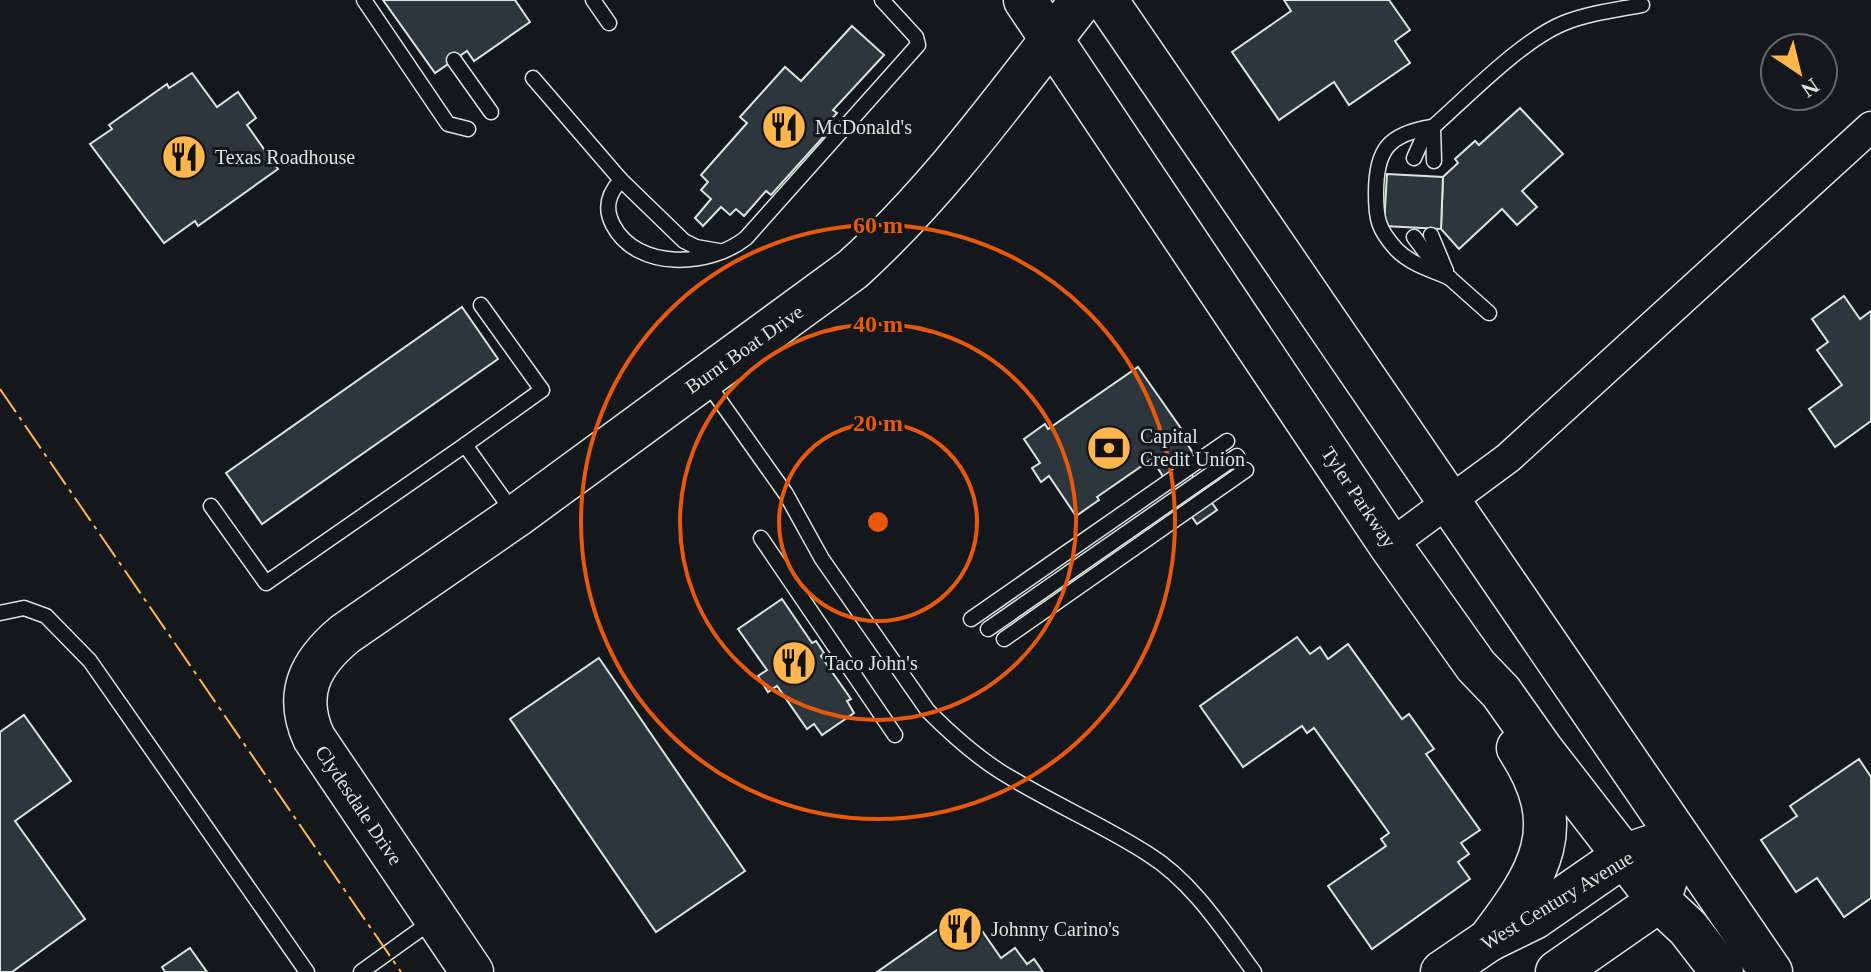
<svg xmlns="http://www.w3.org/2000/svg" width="1871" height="972" viewBox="0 0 1871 972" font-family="'Times New Roman',serif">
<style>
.building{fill:#2c363c;stroke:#d8e6dc;stroke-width:2}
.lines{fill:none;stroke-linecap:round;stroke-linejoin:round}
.lane-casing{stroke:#d8e6dc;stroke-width:17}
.street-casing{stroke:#d8e6dc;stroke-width:33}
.secondary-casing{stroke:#d8e6dc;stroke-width:45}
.lane{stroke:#14181c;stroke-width:14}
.street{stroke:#14181c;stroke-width:30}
.secondary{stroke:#14181c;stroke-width:42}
.power{stroke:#ffb74d;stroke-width:2;stroke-dasharray:28 6 4 6;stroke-linecap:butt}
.ring{fill:none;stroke:#e8590c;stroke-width:4}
.labels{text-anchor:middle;stroke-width:6;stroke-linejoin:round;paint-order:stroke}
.poi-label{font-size:20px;fill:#d8e6dc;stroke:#14181c;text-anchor:start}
.street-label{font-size:20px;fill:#d8e6dc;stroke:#14181c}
.centre{fill:#e8590c;stroke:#14181c;stroke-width:4}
.ring-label{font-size:24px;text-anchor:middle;font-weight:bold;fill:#e8590c;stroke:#14181c;stroke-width:6;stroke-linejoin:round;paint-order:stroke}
</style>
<rect width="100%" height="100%" fill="#14181c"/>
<g class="building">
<polygon points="383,0 515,0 530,22 474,61 467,51 435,73"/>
<polygon points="1284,0 1389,0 1410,30 1395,41 1410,63 1349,105 1334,82 1279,120 1232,52 1291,11"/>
<polygon points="852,26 884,55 833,110 837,113 821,131 825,135 771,195 766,191 744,216 736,209 730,215 721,207 703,226 695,218 711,199 701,190 708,182 701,175 747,123 740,117 785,67 801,81"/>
<polygon points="192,73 217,107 238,92 256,118 247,125 278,169 198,226 195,221 164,243 90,144 112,129 109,125 167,84 169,88"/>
<polygon points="1520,108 1563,154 1522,191 1537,207 1517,225 1502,209 1459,249 1441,229 1443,177 1458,163 1455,159 1475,141 1479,145"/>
<polygon points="1387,174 1443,177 1441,229 1384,226"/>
<polygon points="1844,296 1860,319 1871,311 1871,421 1835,447 1809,409 1842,385 1817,350 1828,342 1812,319"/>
<polygon points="462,307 498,359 262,524 226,473"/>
<polygon points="1138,367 1187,437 1184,439 1195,456 1164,478 1152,459 1097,497 1099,500 1076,516 1049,476 1041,482 1032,468 1040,463 1024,439 1045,424 1048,429"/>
<polygon points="1184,464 1217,510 1197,524 1164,478"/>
<polygon points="782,599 812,643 816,641 824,653 821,656 851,699 847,701 854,713 822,735 814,724 807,729 777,686 768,692 758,676 767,670 738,629"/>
<polygon points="1297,637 1310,654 1320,647 1328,659 1348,644 1402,719 1409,714 1434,749 1426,754 1480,830 1461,843 1469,854 1458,862 1470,879 1372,949 1328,886 1386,846 1381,839 1389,833 1314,728 1307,733 1302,726 1243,767 1200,706"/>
<polygon points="599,658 745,871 656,932 510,719"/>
<polygon points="24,715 71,781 15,821 85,919 12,972 0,972 0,732"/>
<polygon points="1859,759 1871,777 1871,898 1844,917 1817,878 1796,892 1761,840 1797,816 1790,806"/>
<polygon points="967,909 1001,958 1015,948 1027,964 1034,959 1043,972 877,972"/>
<polygon points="190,948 207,972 165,972 162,967"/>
</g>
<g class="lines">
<g class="lane-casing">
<g id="lane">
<polyline points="364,0 448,124 468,129"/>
<polyline points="593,0 609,23"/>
<polyline points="454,60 491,112"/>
<polyline points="533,78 621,180 684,241 696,247 719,251"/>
<path d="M 1432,127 C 1388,134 1376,150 1376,193 C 1376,219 1378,229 1396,249 C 1410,264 1432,270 1450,278"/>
<polyline points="1433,127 1434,161"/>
<path d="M 1414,158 L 1423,138 L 1433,127 C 1468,96 1522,40 1564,23 C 1589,13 1616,10 1642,5"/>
<path d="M 621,180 C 608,194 604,208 613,225 C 637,271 710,267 746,238 L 918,45 L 916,37 L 882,0"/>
<polyline points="1431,235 1446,271"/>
<polyline points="1414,237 1434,264 1489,313"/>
<path d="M 706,381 L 786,494 L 822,559 L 928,711 C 950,733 972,753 998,770 C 1046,801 1100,823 1148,854 C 1193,882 1223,930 1254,972"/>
<polyline points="465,445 542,390 481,305"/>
<polyline points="211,506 266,583 465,445 513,512"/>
<polyline points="761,538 895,735"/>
<polyline points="0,613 24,608 46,616 90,661 307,972"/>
<polyline points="971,619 1227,441"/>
<polyline points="988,629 1237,456"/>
<polyline points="1004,639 1246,470"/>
<polyline points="361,972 432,921"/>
</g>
</g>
<g class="street-casing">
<polyline id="street" points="1390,545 1508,458 1871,127"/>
</g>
<g class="secondary-casing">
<g id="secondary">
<polyline points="1025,0 1390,545 1476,666 1501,692 1542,750 1659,901 1688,928 1722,972"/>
<polyline points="1106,0 1771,972"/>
<path d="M 1489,940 C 1540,873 1570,827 1518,748"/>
<path d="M 472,972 L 314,738 C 294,694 310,663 345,634 L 516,516 L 853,269 C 941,189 1009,93 1082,0"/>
<polyline points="1442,972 1489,940 1534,918 1625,855 1652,846"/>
<polyline points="1557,972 1659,901 1668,873"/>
</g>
</g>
<use href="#lane" class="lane"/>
<use href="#street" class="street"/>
<use href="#secondary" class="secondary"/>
<polyline class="power" points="0,389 401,972"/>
</g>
<g class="ring">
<circle cx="878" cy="522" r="99"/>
<circle cx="878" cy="522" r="198"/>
<circle cx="878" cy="522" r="297"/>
</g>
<defs>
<g id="restaurant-disc" transform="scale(2.3)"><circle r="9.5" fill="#ffb74d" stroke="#14181c"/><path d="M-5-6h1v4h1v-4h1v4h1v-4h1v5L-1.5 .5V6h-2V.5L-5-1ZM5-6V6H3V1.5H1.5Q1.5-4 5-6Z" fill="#111"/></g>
<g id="bank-disc" transform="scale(2.3)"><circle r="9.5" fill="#ffb74d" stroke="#14181c"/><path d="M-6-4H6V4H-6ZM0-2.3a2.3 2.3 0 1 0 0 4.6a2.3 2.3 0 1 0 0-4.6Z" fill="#111"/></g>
</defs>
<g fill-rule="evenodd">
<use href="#restaurant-disc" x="784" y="127"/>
<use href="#restaurant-disc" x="184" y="157"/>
<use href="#bank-disc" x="1109" y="448"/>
<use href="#restaurant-disc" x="794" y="663"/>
<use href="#restaurant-disc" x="960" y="929"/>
</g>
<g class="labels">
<g class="poi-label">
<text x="815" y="134">McDonald's</text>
<text x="215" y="164">Texas Roadhouse</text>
<text x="1140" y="443">Capital<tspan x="1140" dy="23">Credit Union</tspan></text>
<text x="825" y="670">Taco John's</text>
<text x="991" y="936">Johnny Carino's</text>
</g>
<g class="street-label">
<text transform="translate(744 349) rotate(-35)" y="7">Burnt Boat Drive</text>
<text transform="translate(1359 497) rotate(56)" y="7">Tyler Parkway</text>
<text transform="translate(359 805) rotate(56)" y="7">Clydesdale Drive</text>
<text transform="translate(1557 900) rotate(-31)" y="7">West Century Avenue</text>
</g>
</g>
<circle cx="878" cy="522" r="12" class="centre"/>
<g class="ring-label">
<text x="878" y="233">60 m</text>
<text x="878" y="332">40 m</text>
<text x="878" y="431">20 m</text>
</g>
<g transform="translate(1799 72) rotate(145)"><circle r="38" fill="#14181c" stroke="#626a69" stroke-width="2"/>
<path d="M0-6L14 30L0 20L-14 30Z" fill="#ffb74d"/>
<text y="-12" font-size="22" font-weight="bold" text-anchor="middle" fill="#d8e6dc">N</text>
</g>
</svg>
